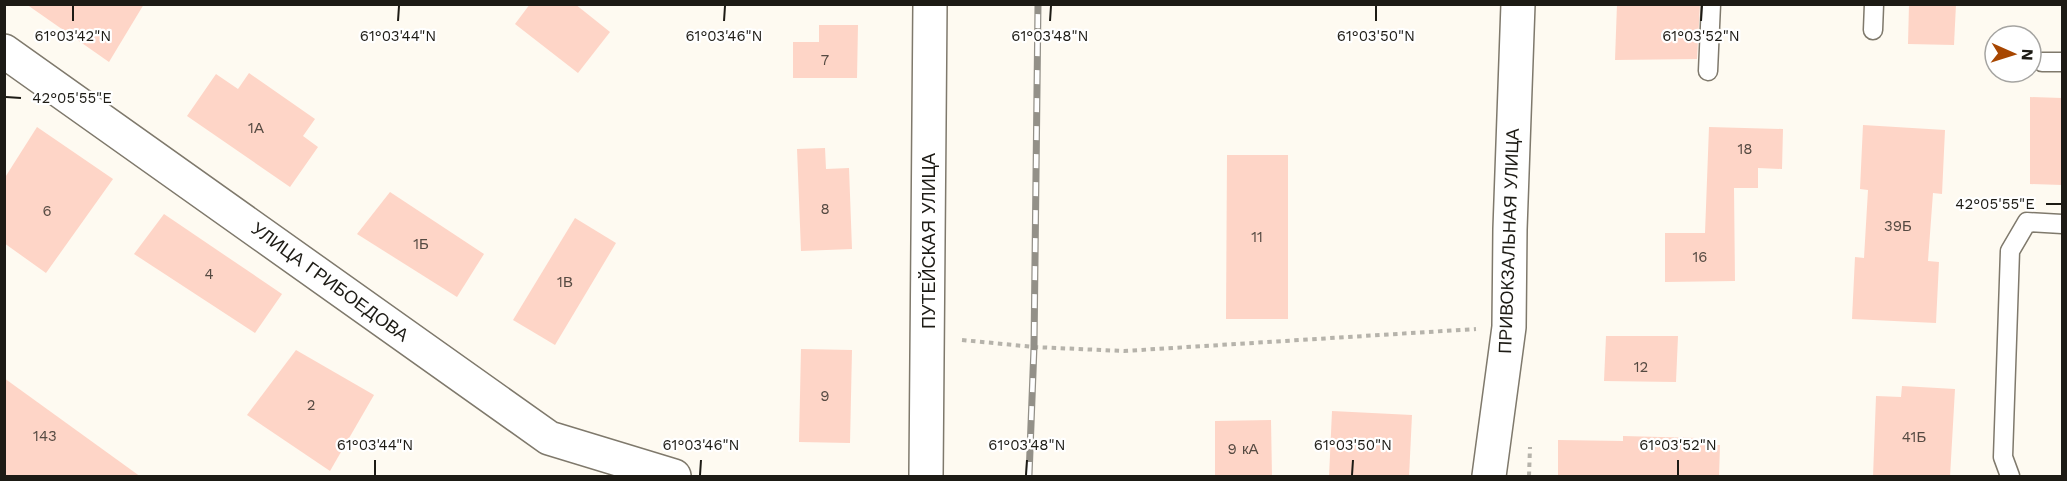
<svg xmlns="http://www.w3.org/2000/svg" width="2067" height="481" viewBox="0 0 2067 481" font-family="'Work Sans',sans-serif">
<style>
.building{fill:#fed5c7}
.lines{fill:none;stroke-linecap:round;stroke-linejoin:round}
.lane-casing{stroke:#7f796c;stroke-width:21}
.street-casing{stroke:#7f796c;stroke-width:36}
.secondary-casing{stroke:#7f796c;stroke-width:36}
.path{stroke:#b6b3ab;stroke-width:4;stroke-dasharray:4.5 4.5;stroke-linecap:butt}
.lane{stroke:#fff;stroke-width:18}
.street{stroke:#fff;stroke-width:33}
.secondary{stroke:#fff;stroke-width:33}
.rail-casing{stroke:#939088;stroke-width:7}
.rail{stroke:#fff;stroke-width:4.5;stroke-dasharray:14;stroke-linecap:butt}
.ticks{fill:none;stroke:#1d1b15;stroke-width:2}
.labels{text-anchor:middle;stroke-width:4.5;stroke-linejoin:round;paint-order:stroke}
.number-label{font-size:15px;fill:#554a42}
.street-label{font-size:18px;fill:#1d1b15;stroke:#fff}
.ticks-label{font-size:15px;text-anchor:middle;fill:#1d1b15;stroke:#fff;stroke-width:4.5;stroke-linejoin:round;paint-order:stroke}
</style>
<rect width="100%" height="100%" fill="#fefaf1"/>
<g class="building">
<polygon points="26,4 144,4 109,62"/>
<polygon points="530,4 575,4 610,32 578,73 515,24"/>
<polygon points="1617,4 1700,4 1697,59 1615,60"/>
<polygon points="1909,4 1956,4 1954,45 1908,44"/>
<polygon points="819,25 858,25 857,78 793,78 793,42 819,42"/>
<polygon points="249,73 315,119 303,136 318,147 290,187 187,116 216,74 238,89"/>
<polygon points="2030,97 2062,98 2062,185 2030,184"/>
<polygon points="1863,125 1945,130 1942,194 1933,193 1928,261 1939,262 1936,323 1852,319 1855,257 1864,258 1868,190 1860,189"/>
<polygon points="37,127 113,179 46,273 4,243 4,179"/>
<polygon points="1709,127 1783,129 1782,169 1758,168 1758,188 1734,188 1735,281 1665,282 1665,233 1705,233"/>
<polygon points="825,148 826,169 849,168 852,249 801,251 797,149"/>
<polygon points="1227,155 1288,155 1288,319 1226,319"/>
<polygon points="390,192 484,254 457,297 357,234"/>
<polygon points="164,214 282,294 255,333 134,254"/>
<polygon points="575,218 616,243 555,345 513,320"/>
<polygon points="1606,336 1678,336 1676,382 1604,381"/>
<polygon points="801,349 852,350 850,443 799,442"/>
<polygon points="296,350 374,395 330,471 247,415"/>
<polygon points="4,378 141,477 4,477"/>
<polygon points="1902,386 1955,389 1950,477 1873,477 1876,396 1901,397"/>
<polygon points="1332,411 1412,415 1409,477 1329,477"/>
<polygon points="1271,420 1272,477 1215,477 1215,421"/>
<polygon points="1623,436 1698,438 1698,445 1720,445 1719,477 1558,477 1558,440 1623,441"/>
</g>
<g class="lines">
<g class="lane-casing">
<g id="lane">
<polyline points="1873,30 1874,4"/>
<polyline points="2042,62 2062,62"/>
<polyline points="1708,71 1711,4"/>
<polyline points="2010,476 2003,457 2010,251 2027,222 2062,224"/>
</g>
</g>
<g class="street-casing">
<g id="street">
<polyline points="4,51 549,438 674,476"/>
<polyline points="926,476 930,4"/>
</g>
</g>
<g class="secondary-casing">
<polyline id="secondary" points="1489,476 1509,327 1510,229 1518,4"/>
</g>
<g class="path">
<polyline points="962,340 1034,347 1124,351 1476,329"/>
<polyline points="1529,476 1530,447"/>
</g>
<use href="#lane" class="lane"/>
<use href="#street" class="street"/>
<use href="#secondary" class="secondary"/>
<g class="rail-casing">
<polyline id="rail" points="1029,476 1034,347 1038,4"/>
</g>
<use href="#rail" class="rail"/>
</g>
<path class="ticks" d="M 73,21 L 73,6M 398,21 L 399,6M 724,21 L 725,6M 1050,21 L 1051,6M 1376,21 L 1376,6M 1701,21 L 1702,6M 6,97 L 21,98M 2046,204 L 2061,204M 375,475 L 375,460M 700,475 L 701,460M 1026,475 L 1027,460M 1352,475 L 1353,460M 1678,475 L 1678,460"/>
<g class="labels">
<g class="number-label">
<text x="825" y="65">7</text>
<text x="256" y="133">1А</text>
<text x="1745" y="154">18</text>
<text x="825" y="214">8</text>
<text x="47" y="216">6</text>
<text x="1898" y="231">39Б</text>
<text x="1257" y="242">11</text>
<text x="421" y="249">1Б</text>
<text x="1700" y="262">16</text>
<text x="209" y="279">4</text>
<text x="565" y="287">1В</text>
<text x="1641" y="372">12</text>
<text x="825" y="401">9</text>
<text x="311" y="410">2</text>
<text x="45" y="441">143</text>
<text x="1914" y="442">41Б</text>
<text x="1243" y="454">9 кА</text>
</g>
<g class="street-label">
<text transform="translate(929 241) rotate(-90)" y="6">ПУТЕЙСКАЯ УЛИЦА</text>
<text transform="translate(1509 241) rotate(-88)" y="6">ПРИВОКЗАЛЬНАЯ УЛИЦА</text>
<text transform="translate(330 282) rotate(36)" y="6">УЛИЦА ГРИБОЕДОВА</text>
</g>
</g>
<g class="ticks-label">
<text x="73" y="41">61°03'42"N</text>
<text x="398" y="41">61°03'44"N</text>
<text x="724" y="41">61°03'46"N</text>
<text x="1050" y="41">61°03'48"N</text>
<text x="1376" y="41">61°03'50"N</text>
<text x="1701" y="41">61°03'52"N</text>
<text x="72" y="103">42°05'55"E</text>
<text x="1995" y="209">42°05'55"E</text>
<text x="375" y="450">61°03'44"N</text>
<text x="701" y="450">61°03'46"N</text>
<text x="1027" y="450">61°03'48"N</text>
<text x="1353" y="450">61°03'50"N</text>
<text x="1678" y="450">61°03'52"N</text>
</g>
<rect width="2067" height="481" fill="none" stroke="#1d1b15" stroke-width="12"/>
<g transform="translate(2013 54) rotate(93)"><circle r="28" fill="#ffffff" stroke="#a5a4a1" stroke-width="1.5"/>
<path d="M0-4.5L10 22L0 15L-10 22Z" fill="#a74600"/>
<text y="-9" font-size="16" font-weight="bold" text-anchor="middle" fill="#1d1b15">N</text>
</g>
</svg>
